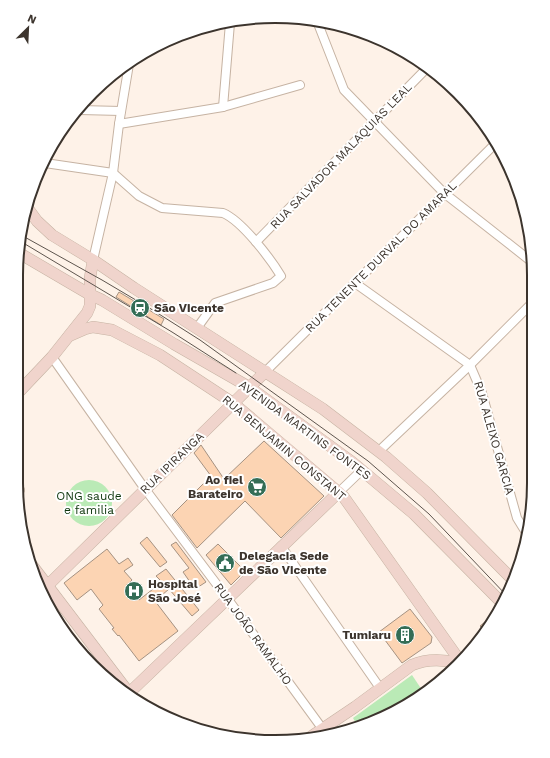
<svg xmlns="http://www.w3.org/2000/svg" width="550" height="758" viewBox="0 0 550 758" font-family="'Work Sans',sans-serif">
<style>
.green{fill:#baeab6}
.building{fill:#fcd4b3;stroke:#a59282}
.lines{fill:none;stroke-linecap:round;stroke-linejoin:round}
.street-casing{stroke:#c6b3a3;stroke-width:10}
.secondary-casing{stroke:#c6b3a3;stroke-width:12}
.street{stroke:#fff;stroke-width:8}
.secondary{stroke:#f0d4cc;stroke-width:11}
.tram{stroke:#5e554e;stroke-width:1}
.labels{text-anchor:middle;stroke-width:4;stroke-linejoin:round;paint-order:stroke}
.street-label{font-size:12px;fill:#3c342d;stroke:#fff}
.poi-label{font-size:12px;font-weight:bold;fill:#3c342d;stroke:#fff;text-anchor:start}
.park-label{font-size:12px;fill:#0f370e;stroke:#fff}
.rim{fill:none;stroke:#3c342d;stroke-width:2}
</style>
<rect width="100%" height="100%" fill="#fef2e8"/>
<g class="green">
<circle cx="89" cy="503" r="23"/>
<polygon points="412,675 424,693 374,722 358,727 353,718"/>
</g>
<g class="building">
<polygon points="119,292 164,319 161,325 116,297"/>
<polygon points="264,441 324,496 281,538 245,501 197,548 172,515 211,476 194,453 201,445 224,479"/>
<polygon points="147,537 167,562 160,567 140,543"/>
<polygon points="176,542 206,582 195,589 183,572 189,568 171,545"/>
<polygon points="218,544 245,571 231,585 206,555"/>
<polygon points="107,549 119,564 128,558 133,565 124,571 132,580 127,585 139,600 162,582 156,576 166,569 199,610 192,616 169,589 155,601 178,631 139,661 119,635 118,636 112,629 114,628 99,609 103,605 91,589 77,600 64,583"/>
<polygon points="410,609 432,637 431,643 402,663 379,632"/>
<polygon points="498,611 498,612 486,632 480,626"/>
</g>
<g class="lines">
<g class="street-casing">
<g id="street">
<polyline points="317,21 344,90 444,193 532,262"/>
<polyline points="223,107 230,23"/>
<polyline points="80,110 121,111"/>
<polyline points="119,124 223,107 300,85"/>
<path d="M 45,163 L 113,173 L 139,196 L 162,208 L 223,213 C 242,221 270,258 281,276 L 273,283 L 215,303 L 197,328"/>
<polyline points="256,242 426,69"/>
<polyline points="93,260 113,173 119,124 129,64"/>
<polyline points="355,283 470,365 482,393 517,518 525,531"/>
<polyline points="52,357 145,489 227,598 327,735"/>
<polyline points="266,371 496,143"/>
<polyline points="379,451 470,365 532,303"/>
<polyline points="16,486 20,490"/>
<polyline points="339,492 362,470"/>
<polyline points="281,546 380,688"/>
</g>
</g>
<g class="secondary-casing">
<g id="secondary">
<polyline points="26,206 37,221 52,235 93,260 134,288 323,409 386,457 427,493 512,579"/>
<polyline points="19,253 89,294 102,300 174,344 249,387 352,462 414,514 503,604"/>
<polyline points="69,336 85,329 93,327 112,330 160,355 233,403 343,496 460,661"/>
<polyline points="16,395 52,357 87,313 90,306 90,278 93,260"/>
<polyline points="31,564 132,697"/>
<polyline points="43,590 266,371"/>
<polyline points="128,694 339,492"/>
<path d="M 306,740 L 355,707 L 412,665 C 426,659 442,659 458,663"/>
</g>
</g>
<use href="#street" class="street"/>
<use href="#secondary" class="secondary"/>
<g class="tram">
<polyline points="21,235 102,280 151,309 200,340 368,461 429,514 508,597"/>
<polyline points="20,241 172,332 236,373"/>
</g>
</g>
<defs>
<g id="station-disc" transform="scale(1)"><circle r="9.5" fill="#346d56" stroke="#fff"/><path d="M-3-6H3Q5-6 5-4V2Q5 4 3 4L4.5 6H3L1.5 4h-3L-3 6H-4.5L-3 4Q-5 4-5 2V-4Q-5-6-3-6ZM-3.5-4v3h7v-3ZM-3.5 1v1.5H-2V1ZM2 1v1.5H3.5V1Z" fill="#fff"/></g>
<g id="supermarket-disc" transform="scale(1)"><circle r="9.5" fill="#346d56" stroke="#fff"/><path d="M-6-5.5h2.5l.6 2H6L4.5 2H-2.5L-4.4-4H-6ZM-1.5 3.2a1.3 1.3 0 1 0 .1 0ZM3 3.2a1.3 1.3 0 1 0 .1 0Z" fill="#fff"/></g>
<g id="civic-disc" transform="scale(1)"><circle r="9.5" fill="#346d56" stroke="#fff"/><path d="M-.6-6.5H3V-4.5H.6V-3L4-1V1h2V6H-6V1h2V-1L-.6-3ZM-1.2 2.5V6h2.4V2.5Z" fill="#fff"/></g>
<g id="hospital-disc" transform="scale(1)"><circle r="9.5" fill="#346d56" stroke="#fff"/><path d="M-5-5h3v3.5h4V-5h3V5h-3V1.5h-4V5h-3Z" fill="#fff"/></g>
<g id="building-disc" transform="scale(1)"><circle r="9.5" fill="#346d56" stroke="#fff"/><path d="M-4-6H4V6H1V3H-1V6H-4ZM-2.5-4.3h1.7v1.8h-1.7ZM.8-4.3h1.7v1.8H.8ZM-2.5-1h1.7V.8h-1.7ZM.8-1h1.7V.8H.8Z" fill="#fff"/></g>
</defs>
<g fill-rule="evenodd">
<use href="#station-disc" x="140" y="308"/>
<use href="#supermarket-disc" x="257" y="487"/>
<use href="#civic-disc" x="225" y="563"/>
<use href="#hospital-disc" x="134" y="591"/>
<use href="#building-disc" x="405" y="635"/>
</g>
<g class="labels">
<g class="street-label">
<text transform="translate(341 156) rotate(-46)" y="4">RUA SALVADOR MALAQUIAS LEAL</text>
<text transform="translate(381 257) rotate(-45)" y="4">RUA TENENTE DURVAL DO AMARAL</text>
<text transform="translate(305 430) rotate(36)" y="4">AVENIDA MARTINS FONTES</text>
<text transform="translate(494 438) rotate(74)" y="4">RUA ALEIXO GARCIA</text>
<text transform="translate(284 448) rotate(40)" y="4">RUA BENJAMIN CONSTANT</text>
<text transform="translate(172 463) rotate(-44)" y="4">RUA IPIRANGA</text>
<text transform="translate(253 634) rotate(54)" y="4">RUA JOÃO RAMALHO</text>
</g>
<g class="poi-label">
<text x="154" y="312">São Vicente</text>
<text x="243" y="484" text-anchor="end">Ao fiel<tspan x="243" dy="14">Barateiro</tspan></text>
<text x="239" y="560">Delegacia Sede<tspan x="239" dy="14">de São Vicente</tspan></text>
<text x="148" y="588">Hospital<tspan x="148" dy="14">São José</tspan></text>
<text x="391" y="639" text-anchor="end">Tumiaru</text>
</g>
<g class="park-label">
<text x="89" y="500">ONG saude<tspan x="89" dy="14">e familia</tspan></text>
</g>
</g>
<path d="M0 0H550V758H0ZM275 23H275A252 252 0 0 1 527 275V483A252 252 0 0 1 275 735H275A252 252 0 0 1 23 483V275A252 252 0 0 1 275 23Z" fill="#fff" fill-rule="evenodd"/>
<path class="rim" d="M275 23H275A252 252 0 0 1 527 275V483A252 252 0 0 1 275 735H275A252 252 0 0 1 23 483V275A252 252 0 0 1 275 23Z"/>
<g transform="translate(28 28) rotate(24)" stroke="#ffffff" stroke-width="3" paint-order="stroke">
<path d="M0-3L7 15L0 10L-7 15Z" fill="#3c342d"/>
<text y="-6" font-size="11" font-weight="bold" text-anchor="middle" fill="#3c342d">N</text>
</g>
</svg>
